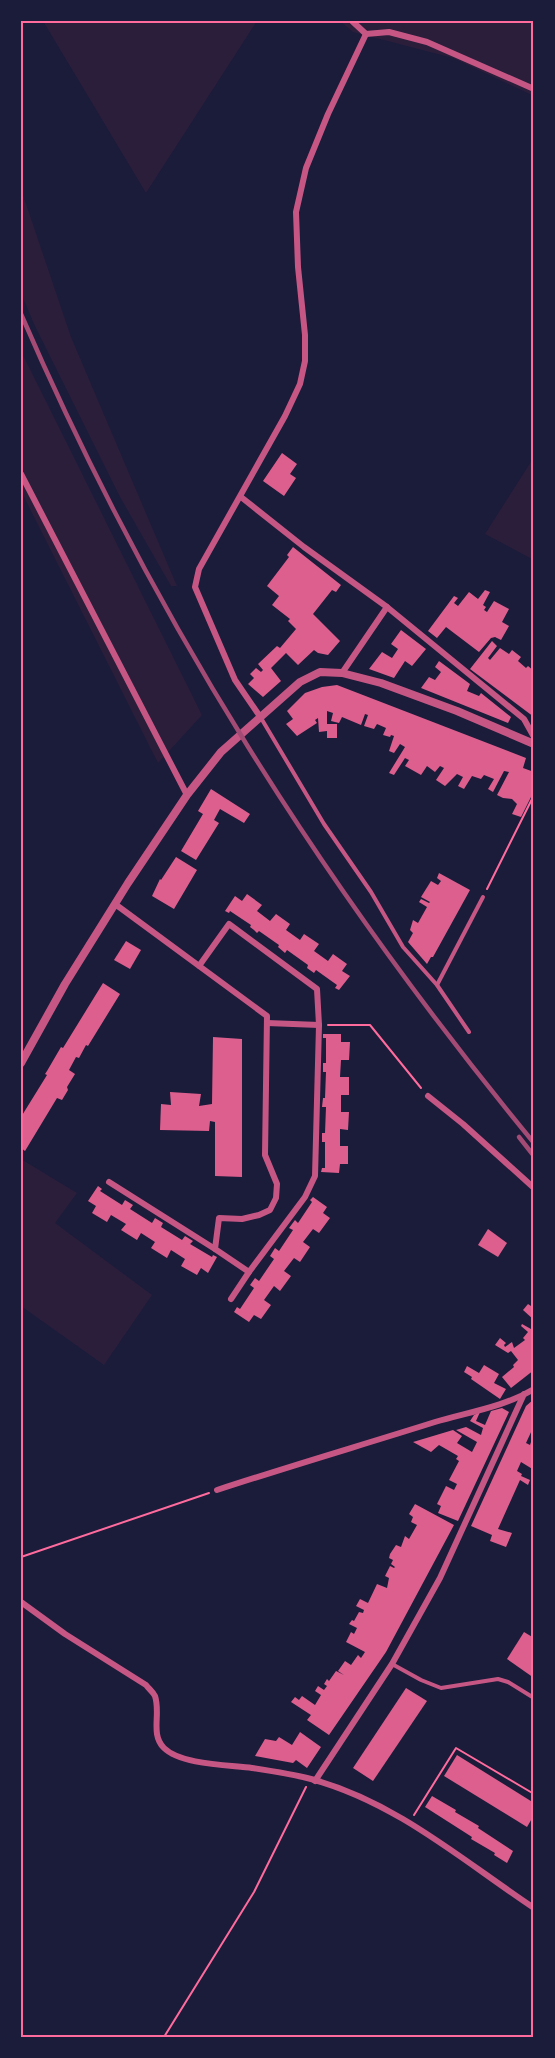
<svg xmlns="http://www.w3.org/2000/svg" width="555" height="2058" viewBox="0 0 555 2058" font-family="Poppins,sans-serif">
<style>
.green{fill:#2a1e3b}
.building{fill:#dd5f8e}
.lines{fill:none;stroke-linecap:round;stroke-linejoin:round}
.path{stroke:#ff6b9d;stroke-width:2}
.service{stroke:#c65784;stroke-width:4}
.minor{stroke:#c65784;stroke-width:6}
.tertiary{stroke:#c65784;stroke-width:8}
.rail{stroke:#a44b75;stroke-width:4.5}
.neatline{fill:none;stroke:#ff6b9d;stroke-width:2}
</style>
<rect width="100%" height="100%" fill="#1b1b3a"/>
<g class="green">
<polygon points="43,21 257,21 146,193"/>
<polygon points="340,21 534,21 534,96 453,58 353,32"/>
<polygon points="21,189 71,337 177,586 171,586 120,497 34,324 21,293"/>
<polygon points="21,351 202,715 158,763 21,491"/>
<polygon points="534,457 534,560 485,534"/>
<polygon points="21,1159 77,1193 55,1223 152,1295 104,1365 21,1306"/>
</g>
<g class="building">
<polygon points="282,453 297,464 290,474 296,478 284,496 263,481"/>
<polygon points="293,547 341,585 336,592 332,590 313,614 340,641 328,655 318,653 314,650 298,665 286,653 271,668 281,681 263,697 248,684 254,678 250,674 256,668 261,672 263,670 258,664 277,646 280,648 296,629 288,621 290,619 272,605 279,596 267,586 289,557 287,555"/>
<polygon points="485,590 490,592 483,605 486,607 484,610 487,612 494,601 509,609 502,622 509,626 501,640 495,637 491,638 479,652 446,627 437,638 428,631 454,596 458,598 454,603 458,606 469,592 478,599"/>
<polygon points="401,630 426,649 412,666 405,661 394,678 369,669 382,652 392,658 398,649 391,644"/>
<polygon points="492,641 497,646 488,658 490,660 500,648 509,654 512,650 521,657 518,661 526,668 528,666 534,671 534,717 470,669"/>
<polygon points="439,661 470,684 467,691 479,696 481,693 511,717 508,723 421,688 429,677 435,680 441,672 435,667"/>
<polygon points="337,685 526,758 523,768 534,772 534,791 521,817 512,814 517,804 512,799 503,798 497,795 509,772 504,771 493,792 488,789 494,779 484,775 481,779 472,776 464,789 458,786 463,777 457,774 445,786 436,780 444,768 440,766 435,772 427,766 421,775 405,766 409,760 405,758 394,775 389,773 405,747 400,744 394,753 389,751 394,736 391,735 390,737 383,735 386,728 377,724 374,729 364,726 368,715 365,714 361,725 342,717 339,723 331,721 333,713 327,711 327,724 337,724 337,738 327,738 327,731 319,732 318,718 315,720 317,723 297,736 286,724 293,719 287,711 305,693 322,687"/>
<polygon points="211,789 250,814 244,823 220,809 214,820 219,823 196,860 181,851 203,814 198,811"/>
<polygon points="176,857 197,870 174,909 152,896 160,879 161,880"/>
<polygon points="439,873 470,890 433,957 431,957 427,964 408,942 413,933 410,930 413,920 418,923 427,907 419,902 421,899 429,903 430,902 421,897 431,881 438,885 441,881 437,878"/>
<polygon points="247,894 262,905 257,911 270,921 276,914 290,924 286,930 300,940 304,934 319,944 314,951 328,961 333,954 347,964 342,971 350,976 339,990 335,988 337,985 316,970 314,973 307,968 308,965 287,950 285,953 278,947 279,945 259,931 257,933 254,930 250,927 251,925 230,911 229,913 225,911 235,896 242,901"/>
<polygon points="126,941 141,950 130,969 114,960"/>
<polygon points="103,983 120,994 88,1046 86,1045 79,1058 76,1057 69,1070 75,1074 67,1087 68,1090 62,1100 57,1098 25,1151 21,1148 21,1117 47,1075 45,1074 47,1071 61,1047 63,1048"/>
<polygon points="323,1034 341,1034 341,1042 350,1042 349,1060 341,1060 340,1077 349,1077 349,1095 341,1095 341,1112 349,1112 348,1130 340,1129 340,1146 348,1146 348,1164 340,1164 339,1173 321,1172 322,1168 325,1168 325,1142 322,1142 322,1133 325,1133 326,1107 322,1107 323,1098 325,1098 326,1072 323,1072 323,1063 326,1063 326,1038 323,1038"/>
<polygon points="213,1037 242,1039 242,1177 215,1176 215,1122 210,1121 209,1131 160,1130 161,1104 171,1105 170,1092 201,1094 199,1106 212,1104"/>
<polygon points="98,1186 102,1189 100,1191 122,1205 125,1200 133,1205 130,1209 152,1223 155,1218 163,1223 161,1227 182,1240 185,1236 193,1241 190,1244 212,1257 213,1255 217,1257 208,1273 201,1268 197,1275 181,1266 185,1259 171,1250 167,1258 151,1248 155,1242 141,1233 137,1240 121,1230 126,1224 111,1215 107,1222 92,1213 96,1206 88,1201"/>
<polygon points="313,1197 327,1207 323,1213 330,1218 319,1233 313,1229 303,1242 310,1247 300,1262 294,1258 284,1271 291,1276 280,1291 274,1286 264,1300 271,1305 261,1319 254,1315 249,1322 234,1312 237,1307 240,1309 254,1288 250,1285 255,1278 259,1281 274,1259 270,1256 275,1248 279,1251 293,1230 289,1228 295,1220 298,1223 312,1202 310,1200"/>
<polygon points="488,1229 507,1243 498,1257 478,1245"/>
<polygon points="528,1304 534,1308 534,1320 523,1310"/>
<polygon points="522,1324 531,1329 534,1325 534,1370 511,1388 502,1377 514,1367 513,1365 518,1360 511,1351 508,1353 495,1345 500,1338 506,1343 504,1345 505,1347 512,1342 514,1348 525,1340 523,1338 528,1332 521,1326"/>
<polygon points="484,1365 499,1374 494,1383 506,1389 500,1399 471,1379 472,1377 464,1372 467,1366 479,1373"/>
<polygon points="534,1399 534,1431 532,1430 526,1443 530,1445 532,1439 534,1440 534,1470 521,1462 517,1471 522,1474 521,1476 530,1480 528,1485 520,1480 498,1529 512,1533 506,1547 490,1541 492,1535 471,1526 526,1406"/>
<polygon points="502,1408 509,1412 458,1521 438,1513 441,1506 437,1504 446,1486 454,1490 457,1484 449,1480 459,1461 456,1459 458,1456 439,1445 431,1452 413,1442 453,1430 462,1436 457,1443 472,1452 477,1442 456,1430 466,1427 481,1435 483,1428 470,1421 474,1415 480,1412 476,1421 485,1425 491,1411"/>
<polygon points="415,1504 454,1525 386,1652 329,1735 307,1720 311,1715 291,1702 295,1697 299,1700 302,1696 315,1705 321,1695 315,1691 318,1686 324,1690 327,1686 324,1684 327,1679 329,1681 336,1671 344,1675 338,1671 345,1661 351,1665 358,1655 361,1658 365,1652 346,1642 351,1632 354,1634 357,1628 349,1624 352,1620 354,1621 359,1612 363,1613 364,1610 356,1606 360,1599 368,1603 377,1584 387,1588 389,1578 385,1576 390,1566 394,1568 395,1567 391,1564 393,1560 389,1558 390,1554 396,1545 401,1547 405,1536 409,1539 417,1525 411,1522 413,1517 409,1514"/>
<polygon points="524,1632 534,1638 534,1678 507,1659"/>
<polygon points="406,1688 427,1701 373,1781 353,1768"/>
<polygon points="300,1732 321,1747 307,1768 296,1760 293,1763 255,1756 265,1739 276,1741 279,1737 292,1745"/>
<polygon points="457,1755 534,1803 534,1815 527,1827 444,1776"/>
<polygon points="432,1796 456,1810 455,1812 479,1826 478,1828 513,1851 507,1863 494,1855 495,1853 471,1839 472,1837 425,1807"/>
</g>
<g class="lines">
<g class="path">
<polyline points="487,889 534,795"/>
<polyline points="328,1025 370,1025 421,1088"/>
<polyline points="21,1557 209,1493"/>
<polyline points="414,1815 456,1748 534,1794"/>
<polyline points="164,2037 254,1892 306,1787"/>
</g>
<g class="service">
<polyline points="261,718 324,824 371,892 403,947 437,985 469,1032"/>
<polyline points="437,985 483,897"/>
<polyline points="392,1664 421,1680 441,1688 498,1679 508,1682 534,1698"/>
</g>
<g class="minor">
<polyline points="352,21 366,34 389,32 427,42 534,89"/>
<polyline points="21,474 187,795"/>
<polyline points="241,497 304,547 387,607 524,719 534,737"/>
<polyline points="342,673 387,607"/>
<polyline points="261,718 235,680 195,587 199,569 285,416 300,384 305,361 305,335 298,267 296,212 306,168 328,114 366,34"/>
<polyline points="115,904 267,1016 265,1155 277,1184 276,1198 270,1210 259,1215 242,1219 219,1218 215,1249 249,1272 305,1197 315,1176 319,1025 317,989 229,924 199,966"/>
<polyline points="267,1023 319,1025"/>
<polyline points="428,1096 463,1124 534,1188"/>
<polyline points="109,1182 215,1249"/>
<polyline points="231,1299 249,1272"/>
<path d="M 217,1490 C 290,1466 362,1445 435,1422 C 469,1412 504,1407 534,1389"/>
<path d="M 21,1602 L 65,1634 L 146,1685 C 149,1689 153,1692 155,1696 C 161,1714 150,1734 164,1748 C 181,1765 230,1765 252,1768 C 272,1771 292,1774 311,1779 C 396,1802 462,1860 534,1908"/>
<polyline points="315,1781 392,1664 440,1578 524,1394"/>
</g>
<polyline class="tertiary" points="21,1063 65,984 128,883 187,795 221,752 300,682 320,672 342,673 381,683 457,711 534,744"/>
<g class="rail">
<path d="M 21,314 C 152,617 324,888 534,1143"/>
<polyline points="519,1137 534,1156"/>
</g>
</g>
<rect width="555" height="2058" fill="none" stroke="#1b1b3a" stroke-width="45"/>
<rect x="22" y="22" width="510" height="2014" class="neatline"/>
</svg>
